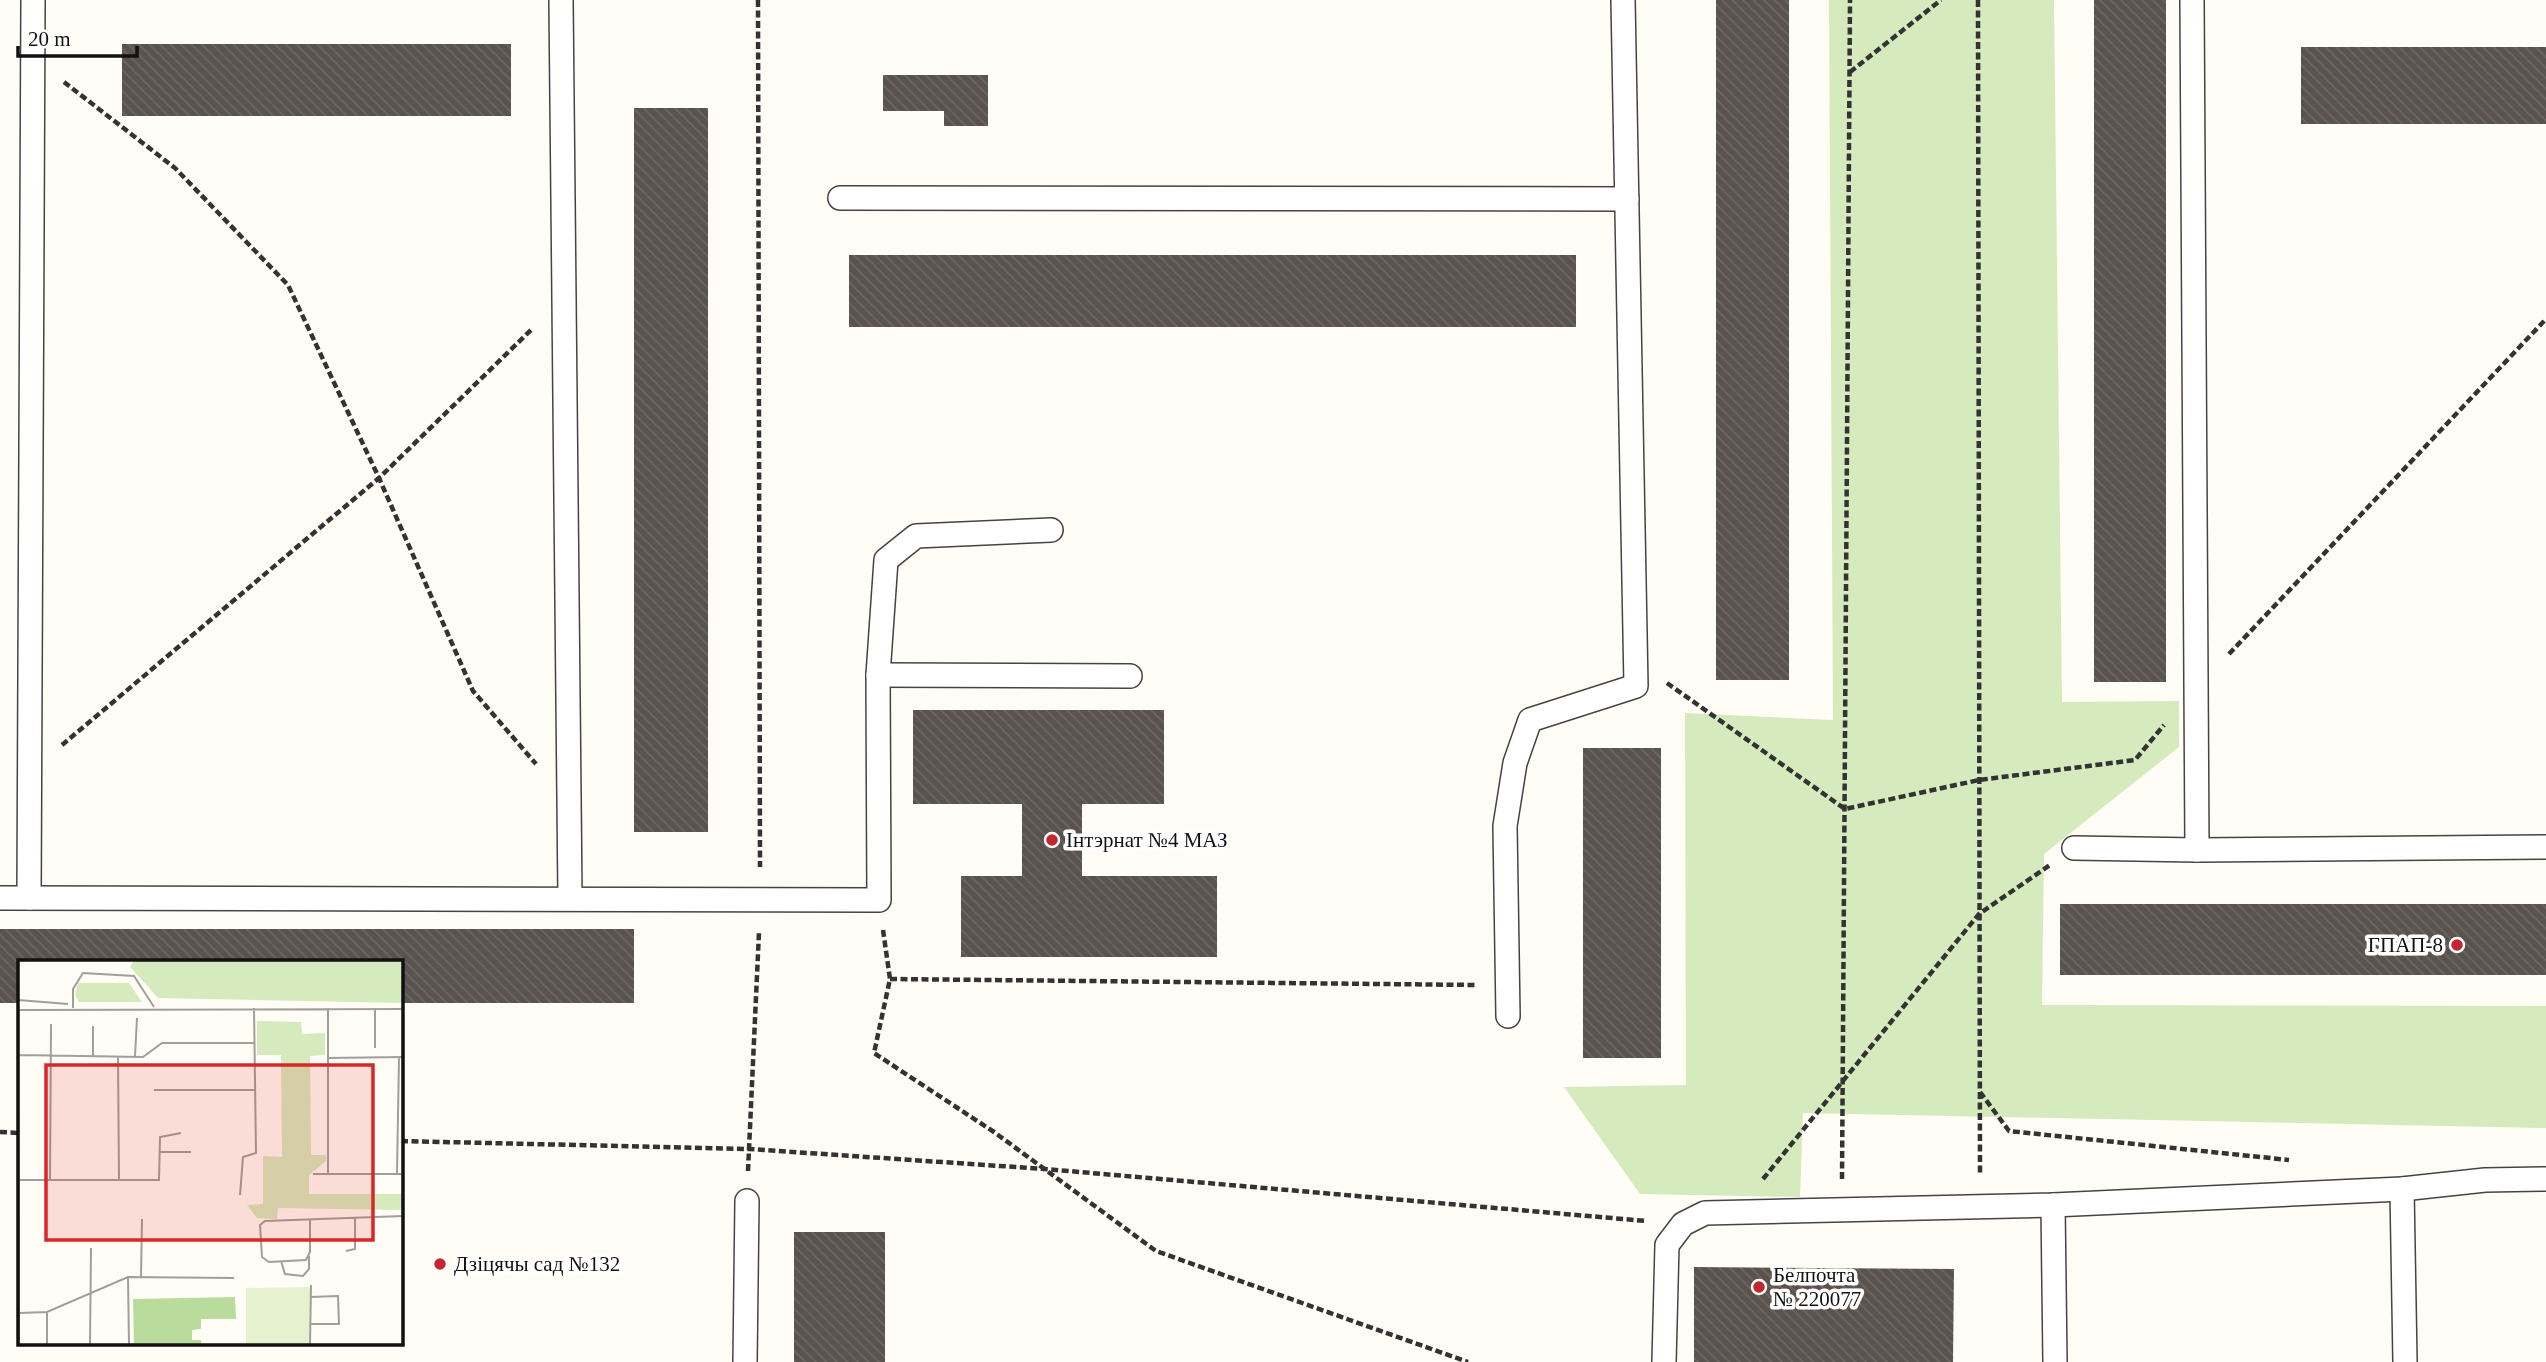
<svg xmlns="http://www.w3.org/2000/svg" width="2546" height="1362" viewBox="0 0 2546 1362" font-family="Georgia,serif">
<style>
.grass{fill:#d5ebbd}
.building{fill:url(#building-back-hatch)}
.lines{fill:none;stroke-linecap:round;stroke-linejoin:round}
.lane-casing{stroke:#444;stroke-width:26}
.path{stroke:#333;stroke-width:4.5;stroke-dasharray:7 3.5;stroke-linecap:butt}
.lane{stroke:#fff;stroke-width:23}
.poi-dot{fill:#c4262e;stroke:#fff;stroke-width:2.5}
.labels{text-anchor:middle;stroke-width:7;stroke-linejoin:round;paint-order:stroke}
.poi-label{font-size:21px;fill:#111;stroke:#fff;text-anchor:start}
.inset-road{fill:none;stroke:#a09f9a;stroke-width:2}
.view{fill:#d62828;fill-opacity:0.15;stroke:#d62828;stroke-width:3.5}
.inset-edge{fill:none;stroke:#111;stroke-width:3.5}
</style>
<defs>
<pattern id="building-back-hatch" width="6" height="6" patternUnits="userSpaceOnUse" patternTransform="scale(1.75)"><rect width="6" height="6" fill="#5a524d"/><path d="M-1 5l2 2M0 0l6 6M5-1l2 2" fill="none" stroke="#6d6662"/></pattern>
</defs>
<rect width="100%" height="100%" fill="#fffdf5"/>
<polygon class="grass" points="1829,0 2054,0 2062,702 2179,701 2179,747 2044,854 2042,1005 2546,1006 2546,1128 1803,1113 1800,1197 1640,1194 1564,1087 1686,1085 1685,713 1833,720"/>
<g class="building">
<rect x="1716" y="0" width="73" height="680"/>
<rect x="2094" y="0" width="72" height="682"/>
<rect x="122" y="44" width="389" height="72"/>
<rect x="2301" y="47" width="245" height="77"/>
<polygon points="883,75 988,75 988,126 944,126 944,111 883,111"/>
<rect x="634" y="108" width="74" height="724"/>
<rect x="849" y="255" width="727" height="72"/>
<polygon points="913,710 1164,710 1164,804 1082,804 1082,876 1217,876 1217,957 961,957 961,876 1022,876 1022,804 913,804"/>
<rect x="1583" y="748" width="78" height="310"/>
<rect x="2060" y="904" width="486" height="71"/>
<polygon points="0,929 634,929 634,1003 401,1003 401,961 19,961 19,1003 0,1003"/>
<rect x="794" y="1232" width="91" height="130"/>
<polygon points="1694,1267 1954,1269 1953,1362 1694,1362"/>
</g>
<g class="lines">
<g class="lane-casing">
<g id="lane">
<polyline points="561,0 570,898"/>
<polyline points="2192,0 2197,850"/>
<polyline points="840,198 1627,199"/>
<polyline points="878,675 1130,676"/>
<polyline points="2074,848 2197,850 2546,847"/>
<polyline points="0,898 879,900 878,675 886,560 916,536 1051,530"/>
<polyline points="29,898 33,0"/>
<polyline points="1508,1016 1505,826 1515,763 1530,720 1636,686 1623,0"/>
<polyline points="2402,1189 2405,1362"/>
<polyline points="2053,1205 2055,1362"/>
<polyline points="745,1362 747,1201"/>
<polyline points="1664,1362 1667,1245 1683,1224 1705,1213 2053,1205 2402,1189 2485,1180 2546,1179"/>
</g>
</g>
<g class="path">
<polyline points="758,0 760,867"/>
<polyline points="1978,0 1980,1175"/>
<polyline points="1850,72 1941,0"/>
<polyline points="64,82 175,168 288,285 379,478 473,691 536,764"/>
<polyline points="2229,654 2546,319"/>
<polyline points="1667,683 1845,809 1979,780 2135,760 2164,725"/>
<polyline points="62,745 379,478 532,329"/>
<polyline points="883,930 890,979 874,1053 994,1132 1156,1251 1468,1362"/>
<polyline points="890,979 1477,985"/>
<polyline points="1980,1092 2009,1131 2289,1160"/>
<polyline points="0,1132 19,1133"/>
<polyline points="401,1141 749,1149 1045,1169 1646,1221"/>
<polyline points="748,1171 759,932"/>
<polyline points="1763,1179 1979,914 2050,865"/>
<polyline points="1842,1179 1850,0"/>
</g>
<use href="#lane" class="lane"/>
</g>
<g class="poi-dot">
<circle cx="1052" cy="840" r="7"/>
<circle cx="2457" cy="945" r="7"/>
<circle cx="440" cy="1264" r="7"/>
<circle cx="1759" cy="1287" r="7"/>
</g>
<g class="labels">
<g class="poi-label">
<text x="1066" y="847">Інтэрнат №4 МАЗ</text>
<text x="2443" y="952" text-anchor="end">ГПАП-8</text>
<text x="454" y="1271">Дзіцячы сад №132</text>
<text x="1773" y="1282">Белпочта<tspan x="1773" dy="24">№ 220077</tspan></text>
</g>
</g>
<g transform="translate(18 960)">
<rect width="385" height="385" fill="#fffdf5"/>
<path d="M 116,0 L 385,0 L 385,43 L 140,38 L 112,7 ZM 60,23 L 111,23 L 124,42 L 61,42 L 57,35 ZM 239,61 L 283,62 L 284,74 L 307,73 L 307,95 L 292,96 L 293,195 L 308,195 L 308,201 L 291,215 L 291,234 L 385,234 L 385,250 L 260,248 L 259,259 L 239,258 L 229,245 L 245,244 L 245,196 L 264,197 L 263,95 L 239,95 Z" fill="#d5ebbd"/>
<path d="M 217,337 L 218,359 L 183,359 L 183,369 L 174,370 L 174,380 L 183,380 L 183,385 L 116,385 L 115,339 Z" fill="#b9dc9c"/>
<path d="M 292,327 L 292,385 L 228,385 L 228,328 Z" fill="#e6f2cf"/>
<path class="inset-road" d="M 0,40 L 1,385M 0,40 L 50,44M 55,48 L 55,29 L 65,13 L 116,16 L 136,47M 310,48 L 310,214M 357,49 L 357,88M 0,50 L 385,49M 75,66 L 75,97M 1,95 L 125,97 L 144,83 L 236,83M 117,96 L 119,58M 100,97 L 101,220M 310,98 L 385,97M 136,130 L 237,130M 141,192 L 173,192M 379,213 L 381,97M 295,214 L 385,214M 2,220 L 141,220 L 142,177 L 163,173M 32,220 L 33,64M 222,235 L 225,197 L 238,193 L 236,48M 292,260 L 292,292 L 288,300 L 251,302 L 244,297 L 242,265 L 247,261 L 385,256M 328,291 L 337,289 L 337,258M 263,301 L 267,314 L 285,316 L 291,309 L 291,296M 110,317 L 111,385M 123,317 L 124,259M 292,337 L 320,336 L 321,364 L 293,364M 29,352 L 29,385M 1,353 L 29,352 L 110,317 L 216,318M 72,385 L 73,288M 292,385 L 293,325"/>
<path class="view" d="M 28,105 L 355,105 L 355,280 L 28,280 Z"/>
<rect width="385" height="385" class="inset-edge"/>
</g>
<path d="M18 46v10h119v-10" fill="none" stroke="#111111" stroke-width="3.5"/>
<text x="28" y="46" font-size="21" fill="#111111" stroke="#ffffff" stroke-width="5" paint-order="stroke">20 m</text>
</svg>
